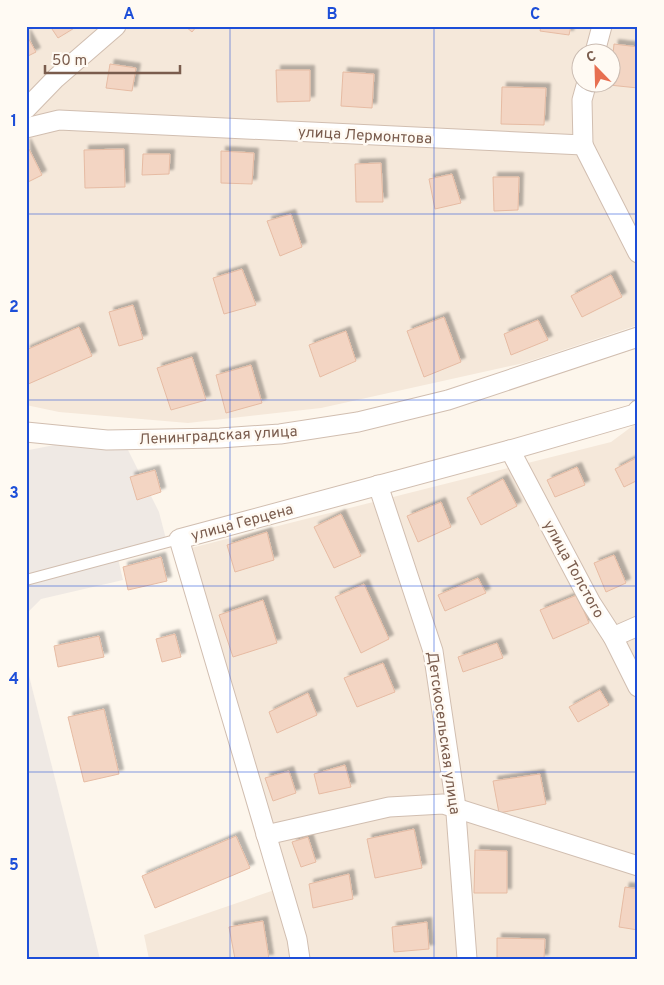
<svg xmlns="http://www.w3.org/2000/svg" width="664" height="985" viewBox="0 0 664 985" font-family="Overpass,sans-serif">
<style>
.residential{fill:#f5e8da;fill-rule:evenodd}
.industrial{fill:#efe9e4}
.building{fill:#f3d5c3;stroke:#e6bba3;filter:url(#shadow)}
.lines{fill:none;stroke-linecap:round;stroke-linejoin:round}
.lane-casing{stroke:#d1beb0;stroke-width:12}
.street-casing{stroke:#d1beb0;stroke-width:21}
.lane{stroke:#fff;stroke-width:10}
.street{stroke:#fff;stroke-width:19}
.grid{fill:none;stroke:#1d4ed8;stroke-width:1;stroke-opacity:0.55}
.labels{text-anchor:middle;stroke-width:5;stroke-linejoin:round;paint-order:stroke}
.street-label{font-size:15px;fill:#7a5c4d;stroke:#fffaf3}
.neatline{fill:none;stroke:#1d4ed8;stroke-width:2}
.grid-label{font-size:16px;text-anchor:middle;font-weight:bold;fill:#1d4ed8}
</style>
<defs>
<filter id="shadow"><feDropShadow dx="4.5" dy="-4.5" stdDeviation="1" flood-color="#0004"/></filter>
</defs>
<rect width="100%" height="100%" fill="#fdf6ec"/>
<g class="residential">
<path d="M 26,26 L 638,26 L 638,325 L 524,363 L 321,408 L 188,423 L 59,412 L 26,405 ZM 582,52 L 612,52 L 612,82 L 582,82 Z"/>
<polygon points="638,422 638,959 149,959 144,935 292,884 268,818 191,548 611,442"/>
</g>
<g class="industrial">
<polygon points="85,439 127,448 159,512 168,547 118,559 123,580 41,599 26,614 26,457 29,456 29,450"/>
<polygon points="26,664 70,838 100,959 26,959"/>
</g>
<g class="building">
<polygon points="50,26 75,26 76,27 58,38"/>
<polygon points="185,26 197,26 192,32"/>
<polygon points="541,26 571,26 569,35 540,31"/>
<polygon points="26,34 36,52 26,57"/>
<polygon points="614,44 638,47 638,88 609,85 610,82 612,82 612,64"/>
<polygon points="110,64 136,68 132,91 106,88"/>
<polygon points="276,70 310,70 310,101 277,102"/>
<polygon points="343,72 374,74 372,108 341,106"/>
<polygon points="502,87 546,88 544,125 501,124"/>
<polygon points="26,143 42,175 26,183"/>
<polygon points="124,149 125,187 85,188 84,150"/>
<polygon points="221,151 254,153 252,184 221,183"/>
<polygon points="143,154 170,154 169,174 142,175"/>
<polygon points="381,163 383,202 356,202 355,164"/>
<polygon points="452,174 461,203 435,209 429,179"/>
<polygon points="493,177 519,177 518,210 494,211"/>
<polygon points="291,214 302,247 280,256 267,221"/>
<polygon points="242,269 256,305 224,314 213,278"/>
<polygon points="611,275 622,297 582,317 571,296"/>
<polygon points="133,305 143,339 119,346 109,312"/>
<polygon points="444,317 461,362 424,377 407,331"/>
<polygon points="538,320 548,340 511,355 504,334"/>
<polygon points="79,327 92,356 26,385 26,350"/>
<polygon points="346,331 356,361 320,377 309,345"/>
<polygon points="192,357 206,400 171,410 157,368"/>
<polygon points="251,365 262,403 226,413 216,375"/>
<polygon points="638,457 638,480 624,487 615,469"/>
<polygon points="577,467 585,485 555,497 547,480"/>
<polygon points="155,470 161,492 137,500 130,477"/>
<polygon points="503,479 517,506 481,525 467,498"/>
<polygon points="441,502 451,527 418,542 407,516"/>
<polygon points="341,514 361,556 334,568 314,527"/>
<polygon points="267,532 274,560 235,572 227,545"/>
<polygon points="614,555 626,583 606,592 594,563"/>
<polygon points="161,557 167,581 128,590 123,567"/>
<polygon points="478,578 486,593 445,611 438,595"/>
<polygon points="364,584 389,639 361,653 335,597"/>
<polygon points="577,595 589,623 553,639 540,610"/>
<polygon points="263,600 277,643 233,657 219,615"/>
<polygon points="175,634 181,657 162,662 156,639"/>
<polygon points="99,636 104,657 58,667 54,646"/>
<polygon points="497,643 503,658 463,672 458,657"/>
<polygon points="383,663 395,692 357,707 344,678"/>
<polygon points="600,690 609,705 578,722 569,707"/>
<polygon points="308,693 317,715 277,733 269,712"/>
<polygon points="104,709 119,774 84,782 68,717"/>
<polygon points="345,765 351,787 319,794 314,774"/>
<polygon points="289,771 296,793 273,801 265,778"/>
<polygon points="540,774 546,804 499,813 493,781"/>
<polygon points="414,829 422,868 375,878 367,839"/>
<polygon points="236,836 250,868 155,908 142,876"/>
<polygon points="308,837 316,862 301,867 292,842"/>
<polygon points="475,850 507,851 507,893 474,893"/>
<polygon points="349,874 353,899 313,908 309,884"/>
<polygon points="625,887 638,889 638,930 619,927"/>
<polygon points="263,921 269,959 235,959 229,927"/>
<polygon points="427,922 429,949 394,952 392,927"/>
<polygon points="497,938 545,939 544,959 497,959"/>
</g>
<g class="lines">
<g class="lane-casing">
<polyline id="lane" points="26,580 179,539"/>
</g>
<g class="street-casing">
<g id="street">
<polyline points="595,52 602,26"/>
<polyline points="26,109 56,78 116,26"/>
<polyline points="26,128 59,120 583,145 638,253"/>
<polyline points="583,145 582,100 587,82"/>
<polyline points="26,432 107,440 220,438 280,434 358,422 448,400 638,337"/>
<polyline points="510,450 591,603 613,637 638,687"/>
<polyline points="378,485 433,651 455,800 467,959"/>
<polyline points="613,637 638,626"/>
<polyline points="266,835 389,807 443,804 638,866"/>
<polyline points="300,959 297,939 179,539 510,450 635,414 638,410"/>
</g>
</g>
<use href="#lane" class="lane"/>
<use href="#street" class="street"/>
</g>
<path class="grid" d="M 230,26 L 230,959M 434,26 L 434,959M 26,214 L 638,214M 26,400 L 638,400M 26,586 L 638,586M 26,772 L 638,772"/>
<g class="labels">
<g class="street-label">
<text transform="translate(365 135) rotate(3)" y="5">улица Лермонтова</text>
<text transform="translate(218 435) rotate(-3)" y="5">Ленинградская улица</text>
<text transform="translate(242 522) rotate(-15)" y="5">улица Герцена</text>
<text transform="translate(574 569) rotate(61)" y="5">улица Толстого</text>
<text transform="translate(444 733) rotate(82)" y="5">Детскосельская улица</text>
</g>
</g>
<rect width="664" height="985" fill="none" stroke="#fffaf3" stroke-width="55"/>
<g transform="translate(596 68) rotate(337)"><circle r="24" fill="#fffaf3" stroke="#cabbb1"/>
<path d="M0-4L9 19L0 12L-9 19Z" fill="#e76f51"/>
<text y="-8" font-size="14" font-weight="bold" text-anchor="middle" fill="#7a5c4d">С</text>
</g>
<path d="M45 65v8h135v-8" fill="none" stroke="#7a5c4d" stroke-width="2.5"/>
<text x="52" y="65" font-size="15" fill="#7a5c4d" stroke="#fffaf3" stroke-width="4" paint-order="stroke">50 m</text>
<rect x="28" y="28" width="608" height="930" class="neatline"/>
<g class="grid-label">
<text x="129" y="19">A</text>
<text x="332" y="19">B</text>
<text x="535" y="19">C</text>
<text x="14" y="126">1</text>
<text x="14" y="312">2</text>
<text x="14" y="498">3</text>
<text x="14" y="684">4</text>
<text x="14" y="870">5</text>
</g>
</svg>
